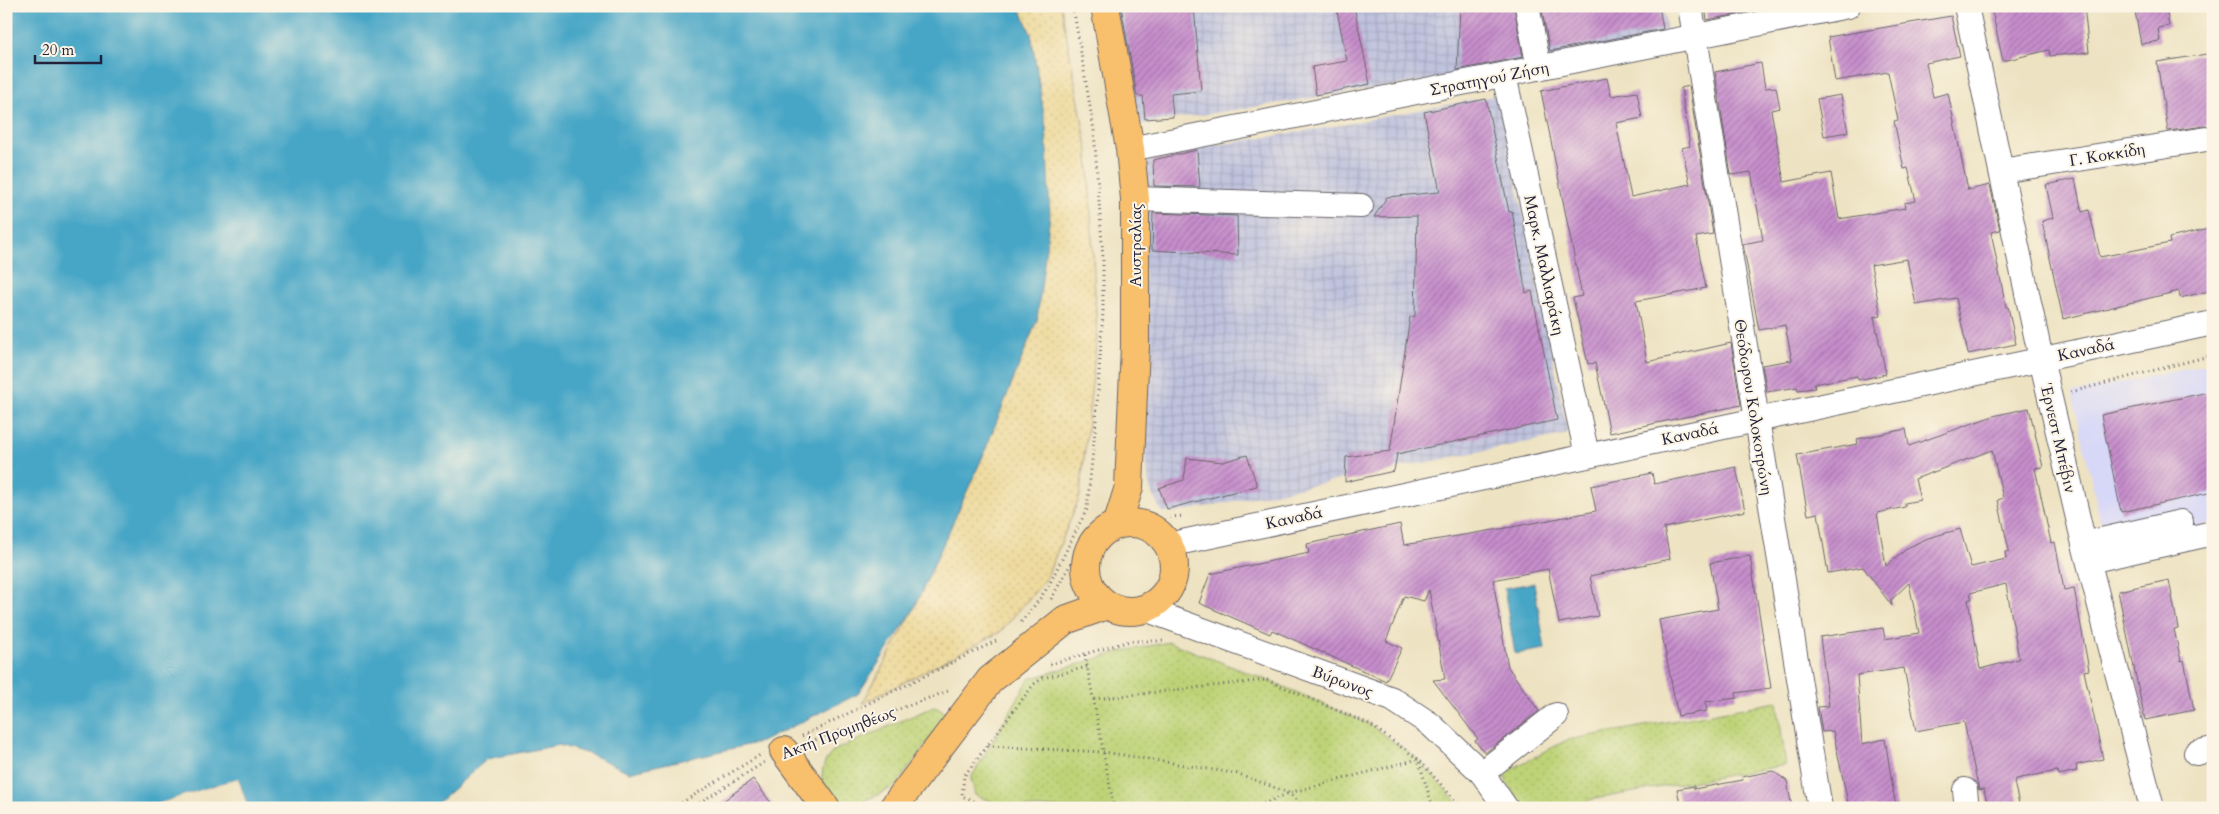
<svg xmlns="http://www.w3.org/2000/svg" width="2219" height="814" viewBox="0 0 2219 814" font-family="Cardo,serif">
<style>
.built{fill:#d7d7f8}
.industrial{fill:url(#industrial-grid)}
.grass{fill:url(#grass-dots);stroke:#707a59}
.sand{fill:url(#sand-dots);stroke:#887e6c}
.water{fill:#47a6c6;stroke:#346480}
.pier{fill:#ede2c1}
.building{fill:url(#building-hatch);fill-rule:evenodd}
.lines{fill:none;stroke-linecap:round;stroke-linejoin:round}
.minor-casing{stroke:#69656a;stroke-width:26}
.major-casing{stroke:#69656a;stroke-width:30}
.path{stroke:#69656a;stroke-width:3;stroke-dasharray:1 4;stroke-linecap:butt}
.minor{stroke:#fff;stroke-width:24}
.major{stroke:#f8bf6c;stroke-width:28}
.labels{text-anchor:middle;stroke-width:4;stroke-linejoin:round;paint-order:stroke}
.street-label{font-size:16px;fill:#22223b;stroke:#fcf5e5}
</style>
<defs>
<pattern id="industrial-grid" width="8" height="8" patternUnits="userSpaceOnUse" patternTransform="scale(1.25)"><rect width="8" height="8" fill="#bfc2dd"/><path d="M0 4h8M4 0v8" fill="none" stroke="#a4a6bf"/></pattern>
<pattern id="grass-dots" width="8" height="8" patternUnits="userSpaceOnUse" patternTransform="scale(1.25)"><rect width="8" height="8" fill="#bed377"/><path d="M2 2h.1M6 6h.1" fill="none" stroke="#a3b568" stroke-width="1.8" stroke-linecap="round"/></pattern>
<pattern id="sand-dots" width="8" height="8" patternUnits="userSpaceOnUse" patternTransform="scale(1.25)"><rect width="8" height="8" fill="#eeda9e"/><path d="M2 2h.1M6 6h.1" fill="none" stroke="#ccbb89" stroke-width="1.8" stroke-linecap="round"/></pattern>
<pattern id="building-hatch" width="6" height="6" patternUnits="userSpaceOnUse" patternTransform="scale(1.25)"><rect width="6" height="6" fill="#c78ecc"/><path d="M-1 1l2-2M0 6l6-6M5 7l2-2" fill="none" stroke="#a174a7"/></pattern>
</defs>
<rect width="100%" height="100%" fill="#fcf5e5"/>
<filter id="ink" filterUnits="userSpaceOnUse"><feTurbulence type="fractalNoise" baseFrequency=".02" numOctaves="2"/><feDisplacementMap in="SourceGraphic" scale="10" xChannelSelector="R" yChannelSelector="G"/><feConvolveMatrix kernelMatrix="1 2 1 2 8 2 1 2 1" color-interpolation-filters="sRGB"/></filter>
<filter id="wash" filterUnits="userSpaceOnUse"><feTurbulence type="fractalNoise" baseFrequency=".0096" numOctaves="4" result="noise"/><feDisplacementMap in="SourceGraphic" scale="20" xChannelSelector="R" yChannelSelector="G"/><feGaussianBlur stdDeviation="1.12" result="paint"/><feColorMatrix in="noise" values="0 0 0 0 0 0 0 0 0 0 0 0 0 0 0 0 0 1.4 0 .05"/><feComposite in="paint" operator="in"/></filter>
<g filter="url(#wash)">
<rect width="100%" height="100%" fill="#ede2c1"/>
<polygon class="built" points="2213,363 2213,523 2106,545 2072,393"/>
<g class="industrial">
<polygon points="1106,6 1663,6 1668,38 1449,77 1128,126"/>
<polygon points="1499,95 1568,434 1174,513 1162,512 1150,489 1146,460 1144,161 1197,152 1197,148 1319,129"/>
</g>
<g class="grass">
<polygon points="1169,642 1282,686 1369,724 1418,759 1462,808 1007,808 975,795 971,778 1029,679 1119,652"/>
<polygon points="1777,702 1786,765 1589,800 1577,808 1523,808 1502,774 1567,740"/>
<path d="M 933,707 L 941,709 L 947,715 L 896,786 L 860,803 L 852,804 L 836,800 L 822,780 C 822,766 825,759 835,750 Z"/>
</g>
<polygon class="sand" points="1019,6 1061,6 1088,152 1097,336 1080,496 1046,579 1000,632 862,704 913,611 982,458 1037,320 1046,128 1031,34"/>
<g class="water">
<polygon points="6,6 1019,6 1031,34 1046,128 1050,215 1037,320 982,458 913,611 858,694 761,742 629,772 592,755 559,745 487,759 432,808 248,808 238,778 145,808 6,808"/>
<polygon points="1534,583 1545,649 1515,654 1504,588"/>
</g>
<polygon class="pier" points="238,778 248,808 245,808 236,781 153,808 145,808"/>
<g id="blocks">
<g class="building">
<polygon points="1121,6 1194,6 1201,91 1171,94 1173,117 1145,119 1143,96 1137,96"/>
<polygon points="1336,6 1354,6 1370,84 1316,95 1312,67 1347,61"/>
<polygon points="1460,6 1514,6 1523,57 1457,70"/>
<polygon points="1541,6 1659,6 1663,29 1550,51"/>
<polygon points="1705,6 1764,6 1765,9 1707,20"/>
<polygon points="2012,6 2084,6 2089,52 2050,56 2049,50 2003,61 1992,11"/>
<polygon points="2134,6 2166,6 2169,26 2158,28 2160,41 2141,44"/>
<polygon points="1951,16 1960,56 1926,63 1933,97 1948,93 1968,190 1990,185 2000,230 1991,232 2006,307 2008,307 2016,344 1968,354 1956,298 1916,305 1907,259 1871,265 1881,316 1874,317 1886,374 1858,380 1857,376 1814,384 1815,388 1798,390 1797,387 1767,392 1762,365 1792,360 1785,325 1759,330 1743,244 1763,240 1751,172 1731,175 1715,72 1761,63 1765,88 1776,87 1780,108 1771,110 1784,182 1831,173 1839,219 1905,208 1904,203 1916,201 1908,168 1904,169 1894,121 1898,120 1888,72 1835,81 1828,37"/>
<polygon points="2213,53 2213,125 2168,131 2157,62"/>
<polygon points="1607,78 1611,96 1637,92 1642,118 1616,123 1631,197 1690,184 1682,148 1690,146 1681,88 1689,86 1713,234 1696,237 1706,288 1636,301 1647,362 1731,343 1741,405 1610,433 1595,363 1588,364 1573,298 1582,296 1541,91"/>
<polygon points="1841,95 1848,132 1824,136 1817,99"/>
<polygon points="1486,99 1509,212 1512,211 1526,293 1532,291 1557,420 1397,454 1394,471 1345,482 1346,457 1390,451 1410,317 1415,316 1417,216 1374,217 1387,197 1440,192 1424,112"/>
<polygon points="1197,150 1200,187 1154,186 1153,160"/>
<polygon points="2075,179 2082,212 2089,210 2100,257 2170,243 2169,238 2213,228 2213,290 2180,298 2179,291 2063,319 2042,221 2053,218 2046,185"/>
<polygon points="1153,213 1237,216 1238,255 1152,250"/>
<polygon points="2213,391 2213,492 2121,512 2101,415"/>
<path d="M 2029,408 L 2043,467 L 2035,468 L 2051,543 L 2055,542 L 2064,590 L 2074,588 L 2089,670 L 2084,671 L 2103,759 L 2076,765 L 2077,771 L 2058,775 L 2057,771 L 2016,779 L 2016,781 L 2014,782 L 2020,808 L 1988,808 L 1984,789 L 1979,790 L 1964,722 L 1916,731 L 1904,668 L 1857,675 L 1862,744 L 1885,739 L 1896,808 L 1849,808 L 1833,731 L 1822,732 L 1818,707 L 1829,706 L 1820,637 L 1883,628 L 1885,639 L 1919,633 L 1909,583 L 1891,600 L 1892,606 L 1863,567 L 1828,573 L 1818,513 L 1808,515 L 1797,455 L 1858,444 L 1857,439 L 1906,429 L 1909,446 L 1993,416 ZM 1992,450 L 2003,498 L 1998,500 L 2009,551 L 2005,552 L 2006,559 L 1971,567 L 1960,529 L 1928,538 L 1909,547 L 1886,566 L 1877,513 L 1905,507 L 1905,503 L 1920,500 L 1915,479 ZM 2006,584 L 2019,659 L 1980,669 L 1968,600 L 1972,599 L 1970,593 Z"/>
<polygon points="1247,455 1257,486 1167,509 1159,488 1184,480 1187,458 1223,462"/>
<polygon points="1736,467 1745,511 1664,528 1670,559 1590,576 1598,616 1559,623 1548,569 1493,580 1508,667 1539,711 1485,753 1475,741 1478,739 1433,680 1445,679 1429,590 1424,601 1404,596 1386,641 1402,648 1386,681 1272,630 1270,634 1199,603 1210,574 1309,553 1307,544 1400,524 1404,545 1512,527 1596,511 1591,486 1652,473 1654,484"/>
<polygon points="1750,556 1771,688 1736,693 1737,698 1705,702 1707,711 1678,716 1659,620 1718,609 1710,563"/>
<polygon points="2169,580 2178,628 2174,629 2181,661 2184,660 2194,710 2145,720 2118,591"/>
<polygon points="1773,771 1787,781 1792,808 1681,808 1677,789 1694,786 1694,789 1743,780 1742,777"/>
<polygon points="753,779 775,808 714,808"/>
</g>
</g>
</g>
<g filter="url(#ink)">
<use href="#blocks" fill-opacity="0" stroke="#69656a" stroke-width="1"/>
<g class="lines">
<g class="minor-casing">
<g id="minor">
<polyline points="1527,6 1539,68"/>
<polyline points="1690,6 1820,808"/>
<polyline points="1966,6 2041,359 2084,544 2152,808"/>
<polyline points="1504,75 1587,455"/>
<polyline points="1130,149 1848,6"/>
<polyline points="2001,171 2213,138"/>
<polyline points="1135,199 1361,206"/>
<polyline points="2084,544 2181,522"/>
<polyline points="1168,545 2213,323"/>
<polyline points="2089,561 2213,533"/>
<polyline points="1145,609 1392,699 1430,724 1482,773 1506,808"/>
<polyline points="2196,753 2213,749"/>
<polyline points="1482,773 1556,715"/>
<polyline points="1965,790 1967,808"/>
</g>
</g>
<g class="major-casing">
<g id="major">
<polyline points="1105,6 1130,149 1135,199 1135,346 1129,487 1117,525"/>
<circle cx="1130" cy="567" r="44"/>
<polyline points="784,751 826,808"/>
<polyline points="893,808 990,680 1065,620 1107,605"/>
</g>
</g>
<g class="path">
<polyline points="2071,392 2213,355"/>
<polyline points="1170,517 1184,516"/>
<polyline points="1051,599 1092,526"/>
<polyline points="1021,622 1039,600 1049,585 1087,509 1096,421 1103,311 1103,258 1094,130 1073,6"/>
<polyline points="1085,655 1114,808"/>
<polyline points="1050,664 1130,641 1163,641"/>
<polyline points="1087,667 1043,678 1034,684 987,746 1104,752 1239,774 1289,793 1305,808"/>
<polyline points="1267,680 1369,724 1418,759 1462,808"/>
<polyline points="1094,699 1266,680"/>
<polyline points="802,736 996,641"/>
<polyline points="806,743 951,690"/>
<polyline points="987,746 964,776 962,796 990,808"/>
<polyline points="394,804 396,808"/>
<polyline points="673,808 760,755"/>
<polyline points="691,808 765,762"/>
<polyline points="1254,808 1289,793 1418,759 1433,808"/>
</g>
<use href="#minor" class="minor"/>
<use href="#major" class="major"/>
</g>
</g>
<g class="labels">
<g class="street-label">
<text transform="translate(1489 78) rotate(-11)" y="6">Στρατηγού Ζήση</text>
<text transform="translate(2107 154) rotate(-9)" y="6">Γ. Κοκκίδη</text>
<text transform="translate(1135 245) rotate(-90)" y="6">Αυστραλίας</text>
<text transform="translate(1545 265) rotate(78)" y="6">Μαρκ. Μαλλιαράκη</text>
<text transform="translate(2086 349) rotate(-12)" y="6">Καναδά</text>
<text transform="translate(1754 407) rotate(81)" y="6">Θεόδωρου Κολοκοτρώνη</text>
<text transform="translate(1690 433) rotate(-12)" y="6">Καναδά</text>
<text transform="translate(2059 438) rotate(77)" y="6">Έρνεστ Μπέβιν</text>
<text transform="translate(1294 517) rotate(-12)" y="6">Καναδά</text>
<text transform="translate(1343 681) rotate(20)" y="6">Βύρωνος</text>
<text transform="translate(838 732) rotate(-21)" y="6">Ακτή Προμηθέως</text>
</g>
</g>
<rect width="2219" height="814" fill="none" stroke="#fcf5e5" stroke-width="25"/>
<path d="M35 55v8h66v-8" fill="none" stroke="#22223b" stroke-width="2.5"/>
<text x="42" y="55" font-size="15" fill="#22223b" stroke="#fcf5e5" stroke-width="4" paint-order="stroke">20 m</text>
</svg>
